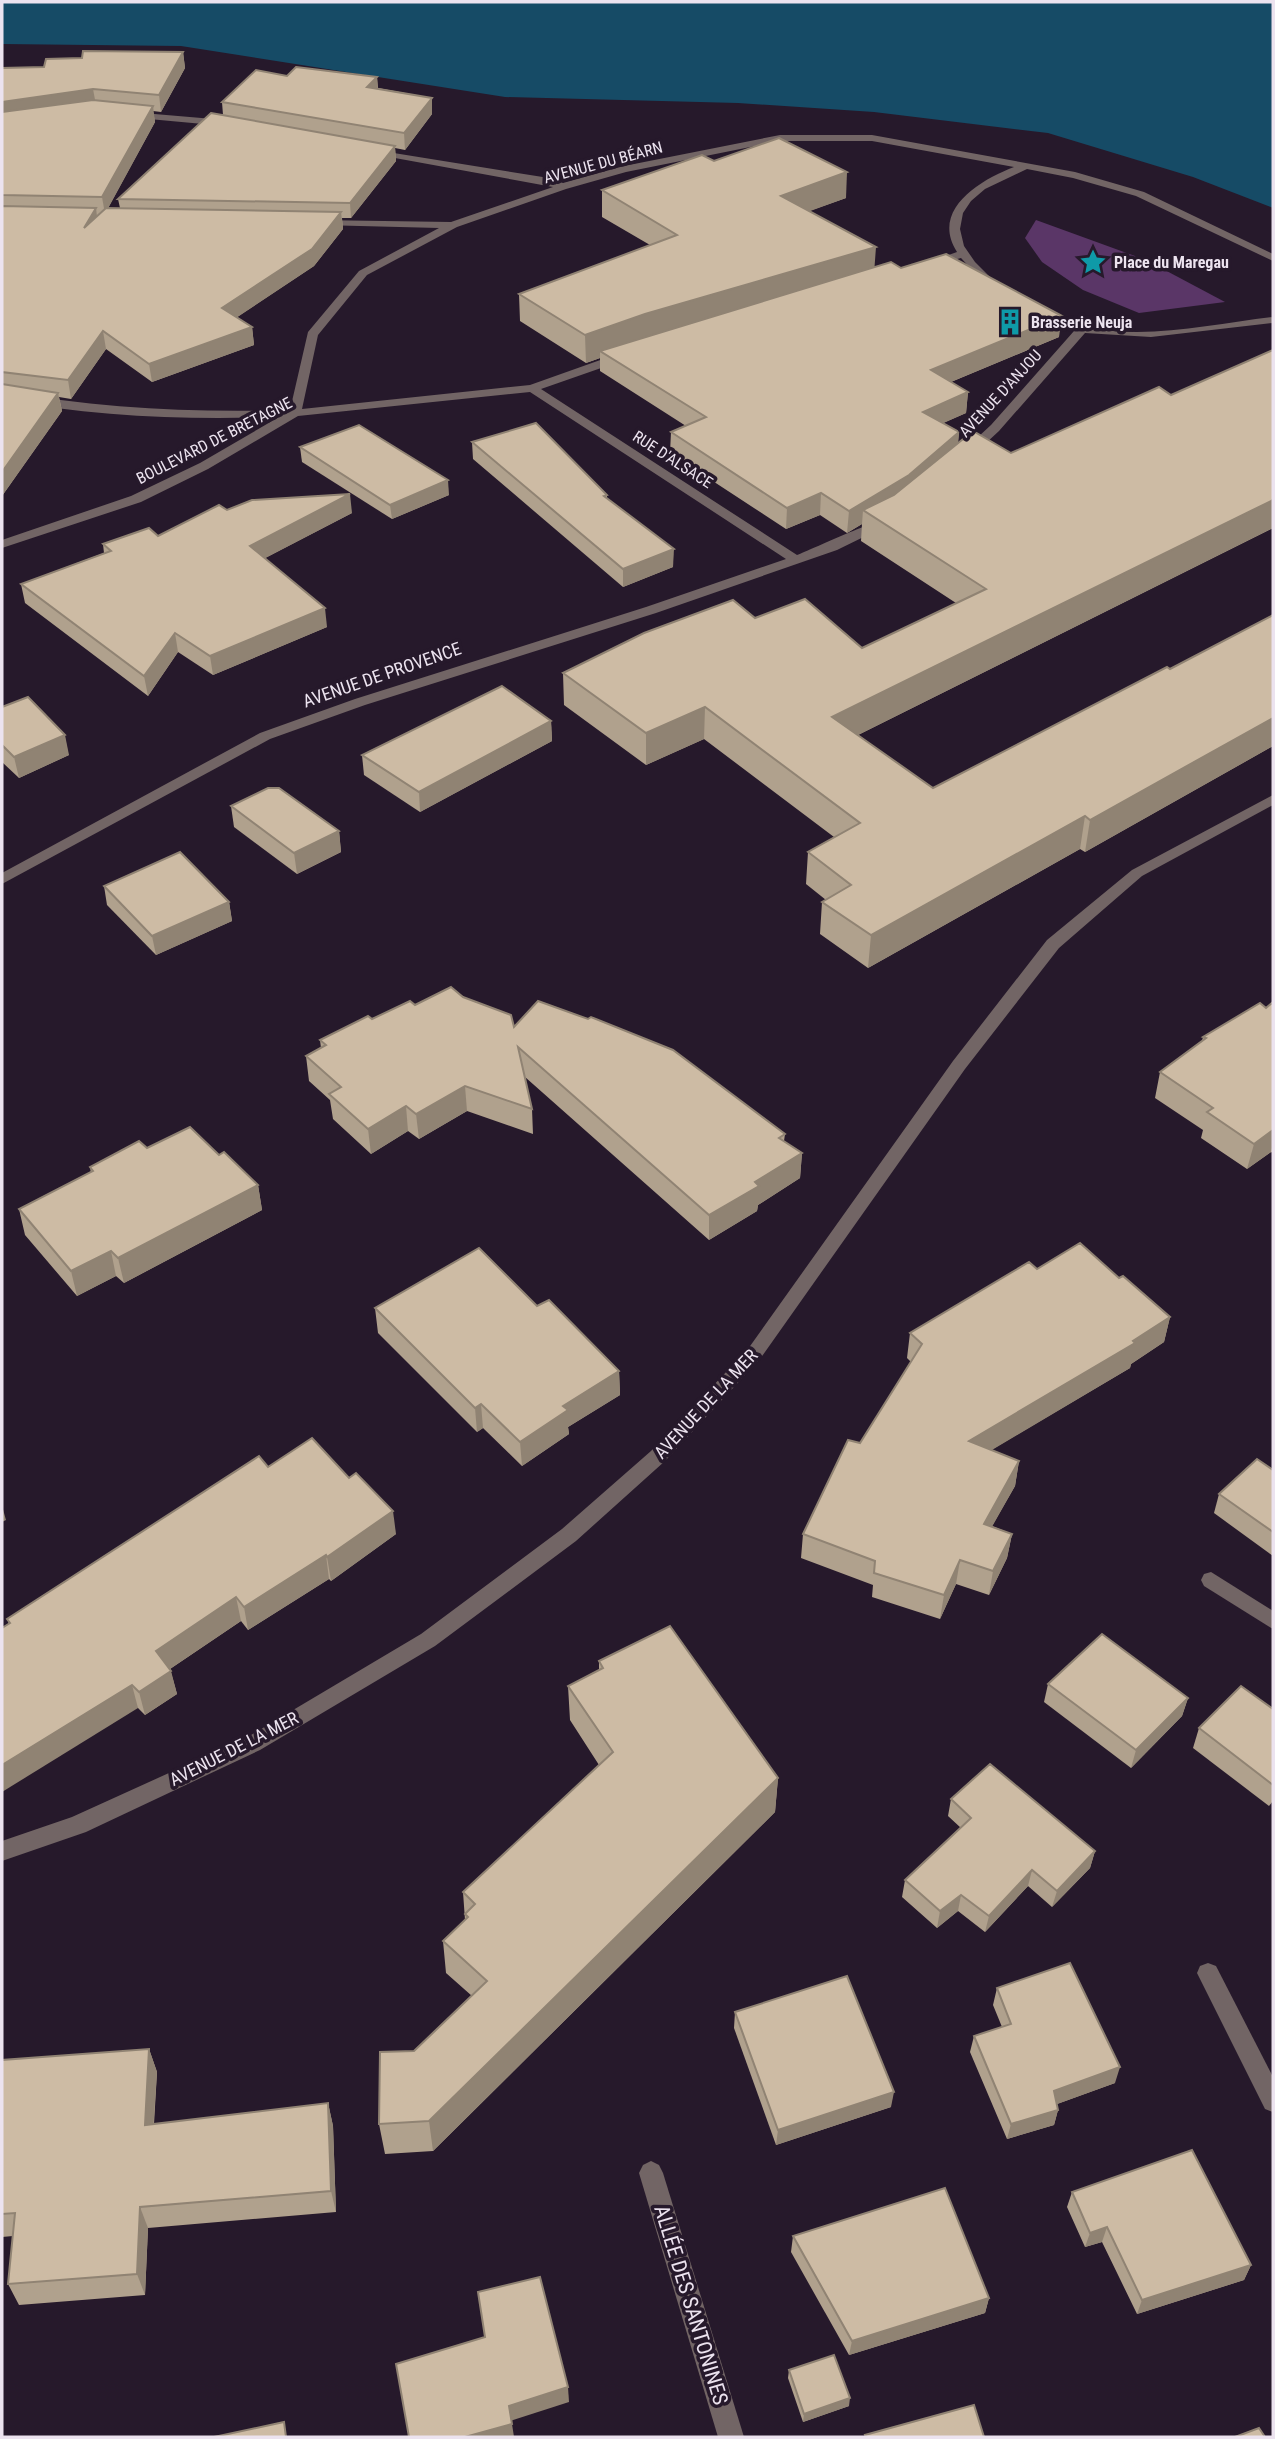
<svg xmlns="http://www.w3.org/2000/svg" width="1275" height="2439" viewBox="0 0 1275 2439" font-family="'Roboto Condensed',sans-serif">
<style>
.green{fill:#5a3667}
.water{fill:#164b66}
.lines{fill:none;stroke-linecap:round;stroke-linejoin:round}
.minor{fill:#726565;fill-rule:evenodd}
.wall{fill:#b0a18d}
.shaded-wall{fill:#908373}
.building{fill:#cdbba4;stroke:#908373;stroke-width:2}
.labels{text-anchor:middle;stroke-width:7;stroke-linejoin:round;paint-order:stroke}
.far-street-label{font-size:16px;fill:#ece3ef;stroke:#26192b}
.far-poi-label{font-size:16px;font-weight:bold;fill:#ece3ef;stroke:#26192b;text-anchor:start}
.street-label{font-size:18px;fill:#ece3ef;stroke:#26192b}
.near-street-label{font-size:21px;fill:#ece3ef;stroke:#26192b}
</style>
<rect width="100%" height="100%" fill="#26192b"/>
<polygon class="green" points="1036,220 1146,260 1225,302 1139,313 1083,290 1042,262 1025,238"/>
<polygon class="water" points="2,2 1273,2 1273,208 1193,177 1048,133 874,112 738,103 505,97 181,46 2,44"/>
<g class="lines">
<g class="minor">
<polygon points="131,112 225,120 230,123 225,126 127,117 126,115"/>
<path d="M 780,135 L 872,135 L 1075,172 L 1144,192 L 1273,254 L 1273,261 L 1136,196 L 1073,178 L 1027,169 L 985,189 L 971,201 L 963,213 L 960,229 L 964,246 L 975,262 L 996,283 L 986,285 L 961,258 L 932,266 L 926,263 L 957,252 C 930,210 980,180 1014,167 L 872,141 L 780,141 L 626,172 L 566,189 L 457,227 L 367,275 L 318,335 L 302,409 L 530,385 L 620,353 L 624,354 L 624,360 L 541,389 L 797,555 C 813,549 876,519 886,520 L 886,526 L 837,550 L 656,613 L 365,705 L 270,739 L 2,884 L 2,873 L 260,733 L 355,699 L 646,607 L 786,559 L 530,392 L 298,416 L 208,469 L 141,502 L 2,548 L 2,540 L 131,496 L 200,463 L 279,417 C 185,420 94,417 2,399 L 2,391 C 98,408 192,413 290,410 L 308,332 L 359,271 L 439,228 L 320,225 L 314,222 L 316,220 L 451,222 L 553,187 L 373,154 L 369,153 L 369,149 L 549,178 L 563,183 L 624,166 Z"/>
<path d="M 1042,309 C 1056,313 1068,322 1082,326 C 1144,341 1212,324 1273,317 L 1273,323 L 1151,337 L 1085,333 L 999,431 L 972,456 L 964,456 L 964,450 L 991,425 L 1074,331 L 1038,314 L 1038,310 Z"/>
<polygon points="1273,795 1273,805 1142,876 1059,948 965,1069 760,1359 665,1461 576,1541 435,1646 260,1750 86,1832 2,1861 2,1841 72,1817 246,1738 421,1634 562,1529 651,1451 748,1349 953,1061 1047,940 1132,870"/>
<polygon points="1211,1572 1273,1611 1273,1629 1204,1586 1201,1580 1204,1574"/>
<polygon points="1208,1963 1216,1966 1273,2077 1273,2112 1265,2109 1197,1973 1200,1966"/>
<polygon points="651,2161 659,2165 663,2173 744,2437 718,2437 639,2173 643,2165"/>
</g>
</g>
<g class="wall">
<polygon points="183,52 185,68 161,112 153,111 155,122 108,208 120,208 118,199 223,115 222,102 287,76 377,77 378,88 432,98 432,114 405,150 395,148 396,161 351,218 342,218 343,229 314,266 237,317 252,327 254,345 152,382 106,349 71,399 59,397 62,411 2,496 2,68 44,67 82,58"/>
<polygon points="714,161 846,198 809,211 874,267 901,268 1059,337 951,382 968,392 966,413 943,423 959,432 958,443 1011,453 1273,528 858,735 933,788 1170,669 1273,615 1273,746 1085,852 1080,849 868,968 820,934 822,902 826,900 806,884 808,852 834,837 704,739 646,765 564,705 563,673 755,618 862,648 956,603 861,541 862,524 847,533 820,515 786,529 670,453 671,432 686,426 600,371 600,358 586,363 520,321 519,294 650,245 602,217 602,190"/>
<polygon points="472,442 607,495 607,499 673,567 623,587 473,459"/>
<polygon points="300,447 449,495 392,519 302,462"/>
<polygon points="227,510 352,513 265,558 327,627 213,675 178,652 148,696 25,603 21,584 104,553 103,544 158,536"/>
<polygon points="2,707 69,755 19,778 2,762"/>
<polygon points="551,721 552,741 420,812 364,775 362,755"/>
<polygon points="231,806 339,831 341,852 297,874 234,827"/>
<polygon points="104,886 229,902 232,921 156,955 107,905"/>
<polygon points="463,997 514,1027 785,1134 784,1141 802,1153 800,1178 758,1205 757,1211 709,1240 525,1077 532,1109 533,1134 467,1111 419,1139 408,1131 371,1154 333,1119 330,1100 309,1081 306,1056 321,1048 320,1040 372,1019 415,1005"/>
<polygon points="1273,1002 1273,1153 1271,1152 1247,1169 1201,1138 1203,1130 1155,1098 1160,1072 1202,1041 1203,1037 1266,1008"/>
<polygon points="147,1148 219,1155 258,1185 262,1210 124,1283 116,1276 77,1296 25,1235 19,1209 91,1173 90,1167"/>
<polygon points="1037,1269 1119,1278 1170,1317 1164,1342 1131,1364 1130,1368 991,1450 1019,1461 1015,1486 992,1526 1012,1534 1007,1558 989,1595 956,1584 940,1619 872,1597 873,1585 801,1558 803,1534 911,1362 907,1358 910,1333"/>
<polygon points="537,1306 619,1371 620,1395 568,1427 569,1434 522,1466 483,1428 477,1432 378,1333 375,1308"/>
<polygon points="268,1467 396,1534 331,1581 329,1579 248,1630 241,1621 170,1669 177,1694 145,1715 138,1708 9,1624 7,1619"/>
<polygon points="1273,1470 1273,1556 1214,1513 1219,1494"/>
<polygon points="599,1661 778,1778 775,1812 433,2151 385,2154 379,2124 414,2051 472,1996 446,1973 443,1941 465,1920 463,1892 599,1765 570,1720 568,1686 599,1670"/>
<polygon points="1048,1684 1188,1698 1182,1716 1131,1768 1044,1702"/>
<polygon points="1273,1709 1273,1801 1269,1806 1193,1748 1199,1728"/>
<polygon points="951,1799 1095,1851 1090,1868 1052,1907 1028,1886 985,1932 958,1911 937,1928 902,1897 905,1880 961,1828 948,1816"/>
<polygon points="997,1988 1115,2083 1057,2104 1058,2110 1054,2125 1007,2139 970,2052 974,2036 1002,2027 993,2005"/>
<polygon points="735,2012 891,2107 776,2145 734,2028"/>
<polygon points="149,2049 157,2072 154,2124 328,2103 333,2126 336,2212 148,2228 145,2295 19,2305 8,2284 13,2236 2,2237 2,2060"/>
<polygon points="1072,2192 1251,2265 1244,2280 1137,2314 1102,2242 1085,2247 1067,2207"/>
<polygon points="793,2236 989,2298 985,2313 849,2355 791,2252"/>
<polygon points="789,2370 849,2406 803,2422 788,2378"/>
</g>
<g class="shaded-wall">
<polygon points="183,52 185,68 161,112 159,95"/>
<polygon points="377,77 378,93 367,87"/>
<polygon points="93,89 96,105 2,119 2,102"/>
<polygon points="432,98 432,114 405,150 404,133"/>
<polygon points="153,106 155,122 105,214 102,197"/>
<polygon points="395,146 396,161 351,218 350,203"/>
<polygon points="847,172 846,198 780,222 781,196"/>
<polygon points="96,208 98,225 84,228"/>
<polygon points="341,212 343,229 314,266 224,326 222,308"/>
<polygon points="876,247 874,274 600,351 600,358 586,363 585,335 645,314"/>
<polygon points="1062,316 1059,337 929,391 931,370"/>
<polygon points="252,327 254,345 152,382 149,364"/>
<polygon points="103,331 106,349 71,399 68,380"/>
<polygon points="968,392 966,413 921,433 923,412"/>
<polygon points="58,393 62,411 2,496 2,472"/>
<polygon points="959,432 957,454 907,496 863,510 862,524 847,533 849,511"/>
<polygon points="448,480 449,495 392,519 390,505"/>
<polygon points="821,493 820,515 786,529 787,508"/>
<polygon points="350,494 352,513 252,565 250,546"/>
<polygon points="1273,500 1273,528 830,749 832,717"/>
<polygon points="674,549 673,567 623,587 623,569"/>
<polygon points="325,608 327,627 213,675 210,656"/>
<polygon points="175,633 178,652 148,696 144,676"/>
<polygon points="705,707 704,739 646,765 646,733"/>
<polygon points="1273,718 1273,746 1085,852 1090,820"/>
<polygon points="551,721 552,741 420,812 419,792"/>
<polygon points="65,735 69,755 19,778 14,757"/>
<polygon points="1085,816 1080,849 868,968 871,935"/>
<polygon points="339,831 341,852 297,874 294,853"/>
<polygon points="229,902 232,921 156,955 152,936"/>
<polygon points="465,1086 467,1111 419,1139 416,1114"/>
<polygon points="406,1106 408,1131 371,1154 368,1129"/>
<polygon points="1273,1130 1273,1144 1271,1152 1247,1169 1254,1144"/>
<polygon points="802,1153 800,1178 758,1205 757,1211 709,1240 709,1215 755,1182"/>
<polygon points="258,1185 262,1210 124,1283 118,1258"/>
<polygon points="111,1251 116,1276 77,1296 71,1271"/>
<polygon points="1170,1317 1164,1342 1131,1364 1130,1368 965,1466 969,1441"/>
<polygon points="619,1371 620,1395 568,1427 569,1434 522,1466 520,1442 563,1406"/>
<polygon points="481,1404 483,1428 477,1432 475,1408"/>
<polygon points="1019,1461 1015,1486 980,1548 984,1524"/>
<polygon points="2,1506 6,1520 2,1522"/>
<polygon points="393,1511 396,1534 331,1581 327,1557"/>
<polygon points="1012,1534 1007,1558 989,1595 993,1571"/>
<polygon points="326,1555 329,1579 248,1630 244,1607"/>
<polygon points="960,1560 956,1584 940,1619 944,1595"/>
<polygon points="236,1597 241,1621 161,1675 156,1651"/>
<polygon points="171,1671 177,1694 145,1715 139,1692"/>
<polygon points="132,1685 138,1708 2,1792 2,1765"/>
<polygon points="1188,1698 1182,1716 1131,1768 1136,1750"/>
<polygon points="778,1778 775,1812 433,2151 429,2121"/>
<polygon points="1095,1851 1090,1868 1052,1907 1057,1891"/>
<polygon points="1032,1870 1028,1886 985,1932 989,1916"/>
<polygon points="961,1895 958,1911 937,1928 940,1911"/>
<polygon points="149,2049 157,2072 152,2147 145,2125"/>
<polygon points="1120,2067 1115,2083 1049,2107 1054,2091"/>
<polygon points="894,2092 891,2107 776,2145 778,2130"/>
<polygon points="328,2103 333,2126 336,2212 331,2191"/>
<polygon points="1058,2110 1054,2125 1007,2139 1011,2124"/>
<polygon points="140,2207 148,2228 145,2295 137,2274"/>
<polygon points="1107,2227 1102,2242 1085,2247 1090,2233"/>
<polygon points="1251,2265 1244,2280 1137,2314 1142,2300"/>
<polygon points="989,2298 985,2313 849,2355 852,2341"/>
<polygon points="568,2387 569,2402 510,2421 509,2406"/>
<polygon points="850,2398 849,2406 803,2422 804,2414"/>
<polygon points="512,2424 514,2437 465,2437"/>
</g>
<g class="building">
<polygon points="83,51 183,52 159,95 93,89 2,102 2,68 44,67 46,59 82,58"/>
<polygon points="296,67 377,77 367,87 432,98 404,133 222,102 256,70 287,76"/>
<polygon points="93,100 153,106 102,197 2,195 2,112"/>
<polygon points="211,113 395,146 350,203 118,199"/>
<polygon points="779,138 847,172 781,196 876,247 645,314 585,335 519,294 677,235 602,190 702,155 714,161"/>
<polygon points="2,206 96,208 84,228 106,208 341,212 312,249 222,308 252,327 149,364 103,331 68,380 2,372"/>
<polygon points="946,254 1062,316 931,370 968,392 923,412 959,432 909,475 849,511 821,493 787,508 671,432 706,417 600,351 891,262 901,268"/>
<polygon points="1273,350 1273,500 832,717 933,788 1167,667 1170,669 1273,615 1273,718 1090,820 1085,816 871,935 822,902 851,885 808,852 860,823 705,707 646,733 563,673 644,633 733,600 755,618 805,599 862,648 986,589 863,510 894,495 973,431 1011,453 1159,387 1171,395"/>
<polygon points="2,384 58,393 2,472"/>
<polygon points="536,423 607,495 604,496 674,549 623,569 472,442"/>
<polygon points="359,425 448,480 390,505 300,447"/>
<polygon points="350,494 250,546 325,608 210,656 175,633 144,676 21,584 111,551 103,544 149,528 158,536 219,505 227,510 252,500"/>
<polygon points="502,686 551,721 419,792 362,755"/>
<polygon points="28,697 65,735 14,757 2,745 2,707"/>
<polygon points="268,788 279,788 339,831 294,853 231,806"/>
<polygon points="180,852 229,902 152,936 104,886"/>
<polygon points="451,987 463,997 511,1015 514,1027 538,1001 588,1019 591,1017 673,1050 785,1134 779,1138 802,1153 755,1182 759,1186 709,1215 518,1047 532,1109 465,1086 416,1114 406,1106 368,1129 329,1094 341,1087 306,1056 326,1045 320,1040 368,1016 372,1019 410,1001 415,1005"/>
<polygon points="1273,1002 1273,1130 1254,1144 1207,1112 1213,1108 1160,1072 1206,1038 1203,1037 1260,1003 1266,1008"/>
<polygon points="190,1127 219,1155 224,1152 258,1185 118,1258 111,1251 71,1271 19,1209 93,1171 90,1167 139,1141 147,1148"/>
<polygon points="1080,1243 1119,1278 1123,1276 1170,1317 1133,1341 1135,1343 969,1441 1019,1461 984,1524 1012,1534 993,1571 960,1560 944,1595 874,1573 875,1561 803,1534 848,1440 860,1443 922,1344 910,1333 1029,1262 1037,1269"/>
<polygon points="479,1248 537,1306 549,1300 619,1371 563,1406 568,1410 520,1442 481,1404 475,1408 375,1308"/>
<polygon points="312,1438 349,1478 356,1473 393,1511 327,1557 326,1555 244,1607 236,1597 156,1651 171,1671 139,1692 132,1685 2,1765 2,1628 10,1623 7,1619 259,1456 268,1467"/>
<polygon points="1257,1459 1273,1470 1273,1532 1219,1494"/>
<polygon points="670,1626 778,1778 429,2121 379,2124 380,2052 414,2051 487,1981 443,1941 468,1917 465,1914 475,1904 463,1892 613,1752 568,1686 603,1668 599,1661"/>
<polygon points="1102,1634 1188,1698 1136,1750 1048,1684"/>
<polygon points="1241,1686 1273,1709 1273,1785 1199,1728"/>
<polygon points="990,1764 1095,1851 1057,1891 1032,1870 989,1916 961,1895 940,1911 905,1880 971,1818 951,1799"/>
<polygon points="1070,1963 1120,2067 1054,2091 1058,2110 1011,2124 974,2036 1011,2024 997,1988"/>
<polygon points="847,1976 894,2092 778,2130 735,2012"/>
<polygon points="149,2049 145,2125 328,2103 331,2191 140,2207 137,2274 8,2284 15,2213 2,2214 2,2060"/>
<polygon points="1192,2150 1251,2265 1142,2300 1107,2227 1090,2233 1072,2192"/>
<polygon points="945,2188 989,2298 852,2341 793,2236"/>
<polygon points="540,2277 568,2387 509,2406 512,2424 465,2437 409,2437 396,2364 485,2337 478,2292"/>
<polygon points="834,2355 850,2398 804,2414 789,2370"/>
<polygon points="974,2405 984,2437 866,2437 865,2435"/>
<polygon points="284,2422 286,2437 214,2437"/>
<polygon points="1259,2428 1265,2437 1235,2437"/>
</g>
<defs>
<g id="sight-bare" transform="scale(2.1)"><path d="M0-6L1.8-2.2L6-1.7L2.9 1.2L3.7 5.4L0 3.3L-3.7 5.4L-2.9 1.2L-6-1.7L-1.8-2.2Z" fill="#0f9aa8" stroke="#26192b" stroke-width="2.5" paint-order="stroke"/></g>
<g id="building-bare" transform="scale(2.1)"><path d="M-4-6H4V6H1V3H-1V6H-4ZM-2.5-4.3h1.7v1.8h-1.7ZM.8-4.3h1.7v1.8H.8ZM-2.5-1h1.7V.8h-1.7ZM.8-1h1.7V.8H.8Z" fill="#0f9aa8" stroke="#26192b" stroke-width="2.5" paint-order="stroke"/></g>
</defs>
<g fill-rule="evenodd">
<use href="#sight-bare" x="1093" y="262"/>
<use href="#building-bare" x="1010" y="322"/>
</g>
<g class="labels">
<g class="far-street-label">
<text transform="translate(603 162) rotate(-15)" y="6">AVENUE DU BÉARN</text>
<text transform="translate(1000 393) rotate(-47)" y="6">AVENUE D'ANJOU</text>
<text transform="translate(214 440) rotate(-27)" y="6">BOULEVARD DE BRETAGNE</text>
<text transform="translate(673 459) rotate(33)" y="6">RUE D'ALSACE</text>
</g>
<g class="far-poi-label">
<text x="1114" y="268">Place du Maregau</text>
<text x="1031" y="328">Brasserie Neuja</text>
</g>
<g class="street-label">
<text transform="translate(382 675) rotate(-19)" y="6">AVENUE DE PROVENCE</text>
<text transform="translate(706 1404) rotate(-47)" y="6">AVENUE DE LA MER</text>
<text transform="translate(234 1749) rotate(-27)" y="6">AVENUE DE LA MER</text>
</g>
<g class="near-street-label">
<text transform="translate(691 2305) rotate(73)" y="7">ALLÉE DES SANTONINES</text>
</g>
</g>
<rect width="1275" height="2439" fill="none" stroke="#ece3ef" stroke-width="7"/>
</svg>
